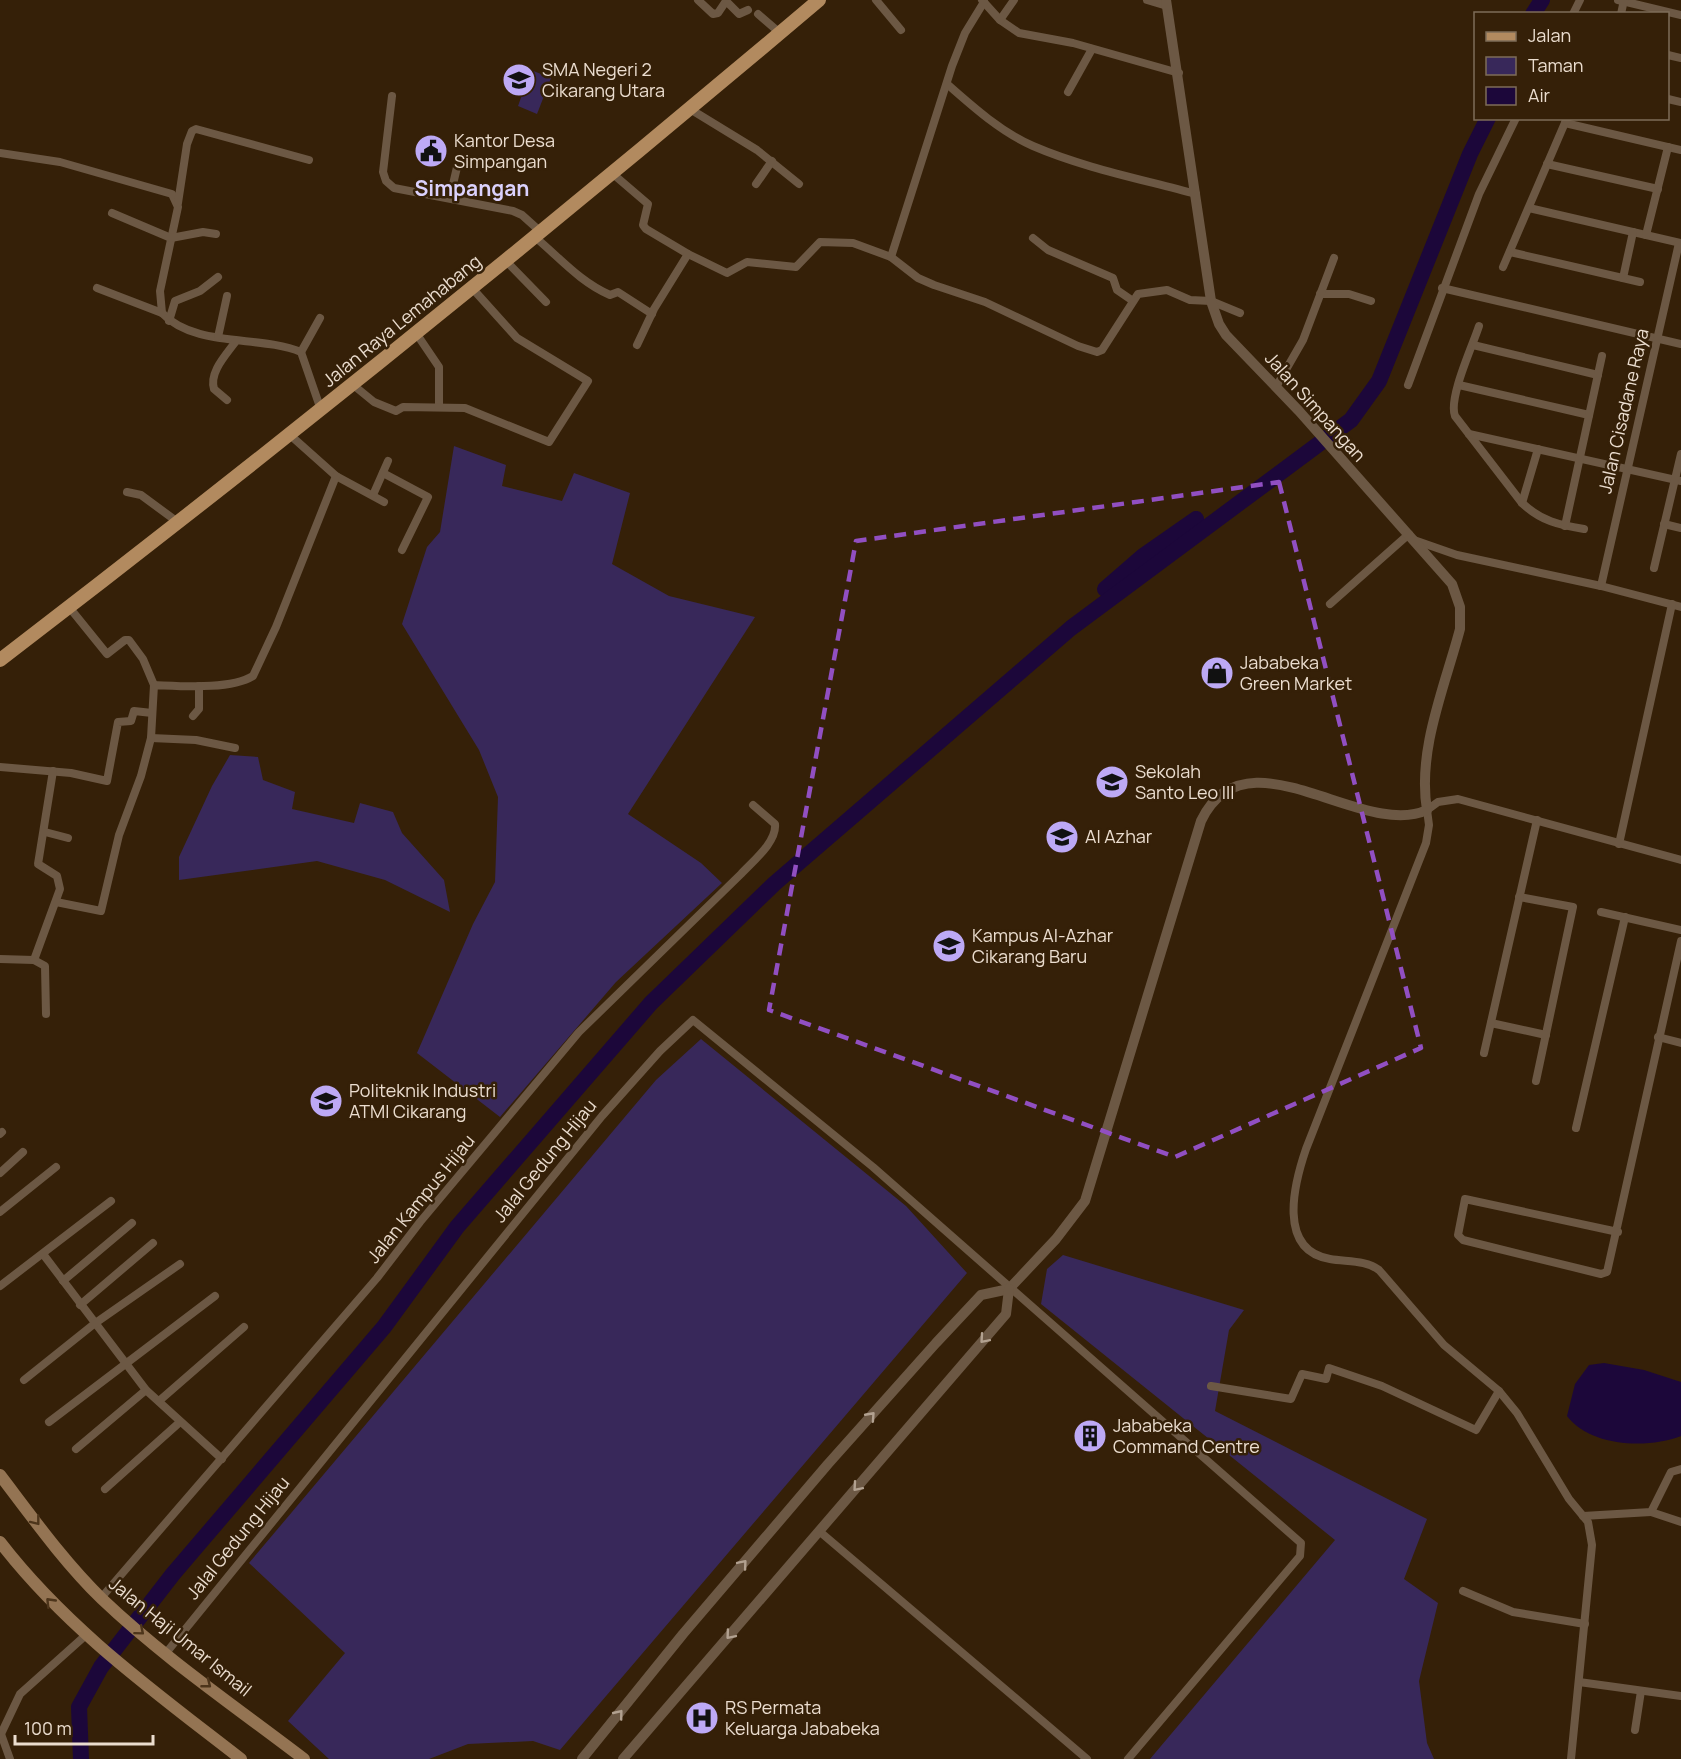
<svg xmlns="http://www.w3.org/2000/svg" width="1681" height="1759" viewBox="0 0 1681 1759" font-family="Manrope,sans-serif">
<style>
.green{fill:#38285a}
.water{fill:#1c073a}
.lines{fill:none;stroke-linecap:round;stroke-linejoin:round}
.river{stroke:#1c073a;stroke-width:16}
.minor{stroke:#6c5844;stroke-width:8}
.tertiary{stroke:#6c5844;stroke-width:10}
.secondary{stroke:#947453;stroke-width:12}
.primary{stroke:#b28a5f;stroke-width:14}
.oneway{stroke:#b2a190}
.oneway2{stroke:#4d351b}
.marked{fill:none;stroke:#914fc2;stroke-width:4.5;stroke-dasharray:12 8;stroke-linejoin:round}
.labels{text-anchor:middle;stroke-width:5;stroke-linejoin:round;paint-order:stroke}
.poi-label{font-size:18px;fill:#ebddcf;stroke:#352008;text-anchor:start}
.street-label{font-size:18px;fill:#ebddcf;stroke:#352008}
.quarter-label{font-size:21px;font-weight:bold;fill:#dbd1fc;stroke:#352008}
</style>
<rect width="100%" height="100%" fill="#352008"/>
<g class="green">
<polygon points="531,70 551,78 537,114 518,106"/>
<polygon points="454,446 506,465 502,486 562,501 574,473 630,493 612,564 669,596 755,617 628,814 701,863 722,883 616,982 500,1117 417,1053 473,924 495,882 498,797 479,750 402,624 427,547 440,532"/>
<polygon points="230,755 258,757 263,780 295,792 292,809 354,823 360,803 393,812 402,833 444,880 450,912 385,880 317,861 179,880 179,857 212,786"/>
<polygon points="701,1039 906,1206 967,1273 560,1750 533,1741 468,1744 429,1759 329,1759 288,1721 345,1653 249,1563 656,1080"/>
<polygon points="1063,1255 1244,1310 1229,1330 1215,1411 1427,1519 1404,1579 1438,1603 1419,1681 1427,1743 1434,1759 1150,1759 1335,1540 1041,1304 1047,1269"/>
</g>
<path class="water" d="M 1604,1363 L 1644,1370 L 1681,1382 L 1681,1436 C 1648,1449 1590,1447 1567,1416 L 1575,1384 L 1589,1365 Z"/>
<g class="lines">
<g class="river">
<polyline points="1533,14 1542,0"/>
<polyline points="1105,589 1143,556 1196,519"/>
<polyline points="81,1759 79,1707 101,1667 173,1574 384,1327 457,1227 651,1003 774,884 1071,628 1351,420 1379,381 1470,154 1488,118"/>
</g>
<g class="minor">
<polyline points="698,0 713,14 718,13 726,1 739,14 748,10"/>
<polyline points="876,0 901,30"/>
<polyline points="982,0 1000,20 1019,33 1073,43 1179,73"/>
<polyline points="1147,0 1167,6"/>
<polyline points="1618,0 1681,15"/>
<polyline points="758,14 780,33"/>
<polyline points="1573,14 1580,0"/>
<polyline points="1621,14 1624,0"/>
<polyline points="1000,20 1014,0"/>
<polyline points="1668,55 1681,58"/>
<path d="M 947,84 C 973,107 1001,132 1033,146 C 1084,168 1141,179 1196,194"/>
<polyline points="1068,92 1092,49"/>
<polyline points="392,96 383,172 386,181 394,188 513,211 522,215 542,233"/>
<polyline points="1668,99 1681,102"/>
<polyline points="690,109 757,150 799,184"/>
<polyline points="1565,123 1681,150"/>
<path d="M 0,153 L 60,162 L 172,194 L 178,207 L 160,291 L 162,313 C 195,348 260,335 301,352 L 321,410"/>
<polyline points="1547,164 1658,189"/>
<polyline points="613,174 648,204 643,225 646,229 688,254 727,273 747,262 796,267 820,242 853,243 891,257 918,278 934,285 985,302 1078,346 1097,352 1102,350 1138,294 1167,290 1190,300 1211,301 1240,313"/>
<polyline points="756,184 772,161"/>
<polyline points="450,197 458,163"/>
<polyline points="178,203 187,144 192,131 196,129 309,160"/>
<polyline points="1529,208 1681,243"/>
<polyline points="112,213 171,238 203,232 216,234"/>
<polyline points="1646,235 1668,147"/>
<path d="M 536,238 C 560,258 580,282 610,295 L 618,292 L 652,314"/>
<polyline points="1033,238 1048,250 1113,278 1117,290 1133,301"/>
<polyline points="1510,252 1640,282"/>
<polyline points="891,257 952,66 965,33 984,2"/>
<polyline points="506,261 546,302"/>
<polyline points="1503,267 1567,118"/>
<polyline points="1623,278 1633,232"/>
<polyline points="97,288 162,313"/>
<polyline points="1442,288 1681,344"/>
<polyline points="1320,294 1349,294 1371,301"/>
<polyline points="169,321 175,301 200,291 218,277"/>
<path d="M 1479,326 C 1473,345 1448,398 1455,416 L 1522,503 C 1541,521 1559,525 1584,529"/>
<polyline points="416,333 439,367 439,407"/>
<polyline points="218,337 227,296"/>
<polyline points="637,345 654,309 688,254"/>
<polyline points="1473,345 1598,375"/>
<polyline points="301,352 320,318"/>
<polyline points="352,384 374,402 396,411 403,407 465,408 549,442 588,381 517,338 472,288"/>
<polyline points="1408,385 1479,194 1516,118"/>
<polyline points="1459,385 1589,415"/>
<polyline points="1276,387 1303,340 1334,258"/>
<path d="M 227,400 L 214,389 C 209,372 226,355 236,341"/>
<polyline points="1469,434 1681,481"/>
<polyline points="290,435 336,476 384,502"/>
<polyline points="383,473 428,497 402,550"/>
<polyline points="127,492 141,495 179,523"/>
<polyline points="373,495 388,461"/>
<polyline points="1522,503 1538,449"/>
<polyline points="1664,524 1681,528"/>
<polyline points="1565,526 1602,356"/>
<polyline points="1414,540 1457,555 1601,586 1681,607"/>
<polyline points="1654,568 1681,454"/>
<polyline points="1601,586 1679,243"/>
<polyline points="1330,604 1409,534"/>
<polyline points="69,607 107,654 125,640 129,640 143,659 154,685"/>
<polyline points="193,716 199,709 199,686"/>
<polyline points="151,738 196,740 235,748"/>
<polyline points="0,767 71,773 107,781 118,722 131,721 134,711 152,713"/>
<polyline points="45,832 68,838"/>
<polyline points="1619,844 1672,604"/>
<polyline points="1519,897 1573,907 1536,1081"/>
<path d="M 56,902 L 101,911 L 119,835 L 141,776 L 151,738 L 154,685 C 181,686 230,690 253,676 L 276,627 L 336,476"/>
<polyline points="1601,912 1681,930"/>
<polyline points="0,959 34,960 45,966 46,1014"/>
<polyline points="34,960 60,889 57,876 38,864 53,771"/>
<polyline points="1491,1023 1546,1035"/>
<polyline points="1658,1037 1681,1043"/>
<polyline points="1484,1053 1537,820"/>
<polyline points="1576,1128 1625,917"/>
<polyline points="0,1134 2,1132"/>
<polyline points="0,1173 23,1152"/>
<polyline points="0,1212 56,1167"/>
<polyline points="1618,1232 1465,1199 1458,1235 1463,1240 1601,1274 1607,1272 1681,941"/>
<polyline points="43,1254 146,1390 222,1459"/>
<polyline points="63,1281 132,1223"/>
<polyline points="0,1286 111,1201"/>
<polyline points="80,1305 153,1243"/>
<polyline points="24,1380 94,1324 180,1264"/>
<polyline points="1211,1386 1291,1399 1302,1374 1326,1379 1329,1368 1382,1386 1476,1430 1499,1391"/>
<polyline points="159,1401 244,1327"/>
<polyline points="49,1422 215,1296"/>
<polyline points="76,1449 146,1390"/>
<polyline points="105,1489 180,1422"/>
<polyline points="1651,1512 1681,1522"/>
<polyline points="1583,1516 1651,1512 1671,1472 1681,1469"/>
<polyline points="819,1531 1087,1759"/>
<polyline points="1463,1591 1513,1612 1585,1624"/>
<path d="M 101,1598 L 377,1278 L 420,1222 L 579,1032 L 741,874 C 753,861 777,842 775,824 L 753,805"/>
<polyline points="166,1653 602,1116 660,1051 693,1020 873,1167 1301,1543 1300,1556 1128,1759"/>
<polyline points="1579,1682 1681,1696"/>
<polyline points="1635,1730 1641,1691"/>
<polyline points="1,1734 10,1759"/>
<polyline points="0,1736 20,1694 86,1635"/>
<path d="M 1571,1759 L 1592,1545 L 1588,1522 L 1569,1499 L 1517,1413 L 1499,1391 L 1444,1345 L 1379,1270 C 1366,1260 1347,1262 1330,1259 C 1277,1250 1294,1184 1306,1149 L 1426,843 L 1429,825 L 1427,810 L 1438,802 L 1458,799 L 1681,860"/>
</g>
<g class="tertiary">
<path d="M 582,1759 L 683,1634 L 828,1464 L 936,1343 L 981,1295 L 1009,1289 L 1056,1239 L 1085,1201 L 1201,821 C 1246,727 1362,840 1427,810 C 1417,750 1445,686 1460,629 L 1460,607 L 1452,584 L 1299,411 L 1226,335 L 1219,324 L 1211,301 L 1166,0"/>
<polyline points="623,1759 1006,1314 1009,1289"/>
</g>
<g class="secondary">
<path d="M 0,1475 C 32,1517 64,1562 102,1599 C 164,1658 236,1707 304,1759"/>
<path d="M 0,1542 C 67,1629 155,1692 241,1759"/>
</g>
<path class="primary" d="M 0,660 C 278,447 551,227 819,0"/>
</g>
<defs><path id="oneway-chevron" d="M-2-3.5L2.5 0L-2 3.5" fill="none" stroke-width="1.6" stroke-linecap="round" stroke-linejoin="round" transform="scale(1.5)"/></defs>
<g class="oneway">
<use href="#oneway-chevron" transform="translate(984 1339) rotate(131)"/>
<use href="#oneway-chevron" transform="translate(871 1416) rotate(-48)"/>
<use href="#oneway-chevron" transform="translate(857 1487) rotate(131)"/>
<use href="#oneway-chevron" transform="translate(743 1564) rotate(-50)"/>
<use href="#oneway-chevron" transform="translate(730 1635) rotate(130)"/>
<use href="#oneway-chevron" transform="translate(619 1714) rotate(-51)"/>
</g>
<g class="oneway2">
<use href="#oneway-chevron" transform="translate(36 1521) rotate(52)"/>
<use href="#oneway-chevron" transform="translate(50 1602) rotate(-134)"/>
<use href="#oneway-chevron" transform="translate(140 1631) rotate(40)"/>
<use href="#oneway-chevron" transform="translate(207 1684) rotate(38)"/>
</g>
<path class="marked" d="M 1279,482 L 1421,1048 L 1175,1157 L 769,1010 L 856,541 Z"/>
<defs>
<g id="school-disc" transform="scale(1.725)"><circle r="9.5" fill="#bda9f5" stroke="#352008"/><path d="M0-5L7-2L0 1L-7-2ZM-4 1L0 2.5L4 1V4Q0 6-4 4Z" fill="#111"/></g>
<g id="civic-disc" transform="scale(1.725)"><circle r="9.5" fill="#bda9f5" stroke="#352008"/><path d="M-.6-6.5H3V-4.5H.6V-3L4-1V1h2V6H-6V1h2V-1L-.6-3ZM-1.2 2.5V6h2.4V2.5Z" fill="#111"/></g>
<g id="shop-disc" transform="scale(1.725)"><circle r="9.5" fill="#bda9f5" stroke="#352008"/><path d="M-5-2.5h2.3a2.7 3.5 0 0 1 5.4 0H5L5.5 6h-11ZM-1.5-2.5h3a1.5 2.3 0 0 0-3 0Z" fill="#111"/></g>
<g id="university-disc" transform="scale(1.725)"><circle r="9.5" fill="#bda9f5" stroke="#352008"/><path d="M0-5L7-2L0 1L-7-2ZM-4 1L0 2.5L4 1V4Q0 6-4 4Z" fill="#111"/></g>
<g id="building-disc" transform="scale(1.725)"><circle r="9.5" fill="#bda9f5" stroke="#352008"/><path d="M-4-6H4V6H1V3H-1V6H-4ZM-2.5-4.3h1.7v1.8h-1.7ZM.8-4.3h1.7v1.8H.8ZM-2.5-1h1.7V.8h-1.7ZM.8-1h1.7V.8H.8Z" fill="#111"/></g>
<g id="hospital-disc" transform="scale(1.725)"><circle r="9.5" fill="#bda9f5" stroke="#352008"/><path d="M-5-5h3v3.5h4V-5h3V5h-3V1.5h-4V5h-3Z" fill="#111"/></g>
</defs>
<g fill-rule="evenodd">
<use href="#school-disc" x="519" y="80"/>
<use href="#civic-disc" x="431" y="151"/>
<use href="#shop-disc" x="1217" y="673"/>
<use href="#school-disc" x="1112" y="782"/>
<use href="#school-disc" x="1062" y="837"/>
<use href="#school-disc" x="949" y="946"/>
<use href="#university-disc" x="326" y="1101"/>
<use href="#building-disc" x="1090" y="1436"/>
<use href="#hospital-disc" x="702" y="1718"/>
</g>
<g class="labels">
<g class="poi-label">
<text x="542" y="76">SMA Negeri 2<tspan x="542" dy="21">Cikarang Utara</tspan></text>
<text x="454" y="147">Kantor Desa<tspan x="454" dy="21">Simpangan</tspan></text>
<text x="1240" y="669">Jababeka<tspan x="1240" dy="21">Green Market</tspan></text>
<text x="1135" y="778">Sekolah<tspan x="1135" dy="21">Santo Leo III</tspan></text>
<text x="1085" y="843">Al Azhar</text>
<text x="972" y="942">Kampus Al-Azhar<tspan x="972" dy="21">Cikarang Baru</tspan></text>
<text x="349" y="1097">Politeknik Industri<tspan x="349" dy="21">ATMI Cikarang</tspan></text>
<text x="1113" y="1432">Jababeka<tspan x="1113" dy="21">Command Centre</tspan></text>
<text x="725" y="1714">RS Permata<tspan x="725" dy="21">Keluarga Jababeka</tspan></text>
</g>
<g class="street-label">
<text transform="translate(402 321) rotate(-39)" y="6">Jalan Raya Lemahabang</text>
<text transform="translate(1315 407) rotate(48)" y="6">Jalan Simpangan</text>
<text transform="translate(1624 411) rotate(-77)" y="6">Jalan Cisadane Raya</text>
<text transform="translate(545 1161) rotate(-51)" y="6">Jalal Gedung Hijau</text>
<text transform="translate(421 1199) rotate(-51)" y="6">Jalan Kampus Hijau</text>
<text transform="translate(238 1538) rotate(-51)" y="6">Jalal Gedung Hijau</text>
<text transform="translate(180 1637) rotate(39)" y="6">Jalan Haji Umar Ismail</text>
</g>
<g class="quarter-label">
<text x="472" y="196">Simpangan</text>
</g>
</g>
<rect x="1474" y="12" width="195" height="108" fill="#352008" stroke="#7e6c58" stroke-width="1.5"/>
<rect x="1486" y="32" width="30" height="9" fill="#b28a5f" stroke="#7e6c58" stroke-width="1.5"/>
<text x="1528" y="42" font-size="18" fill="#ebddcf">Jalan</text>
<rect x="1486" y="57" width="30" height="18" fill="#38285a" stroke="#7e6c58" stroke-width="1.5"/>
<text x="1528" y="72" font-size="18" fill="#ebddcf">Taman</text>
<rect x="1486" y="87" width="30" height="18" fill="#1c073a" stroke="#7e6c58" stroke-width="1.5"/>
<text x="1528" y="102" font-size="18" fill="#ebddcf">Air</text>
<path d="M15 1735v9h138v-9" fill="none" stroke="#ebddcf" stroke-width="3"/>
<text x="24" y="1735" font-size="18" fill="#ebddcf" stroke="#352008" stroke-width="4.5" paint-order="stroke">100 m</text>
</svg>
